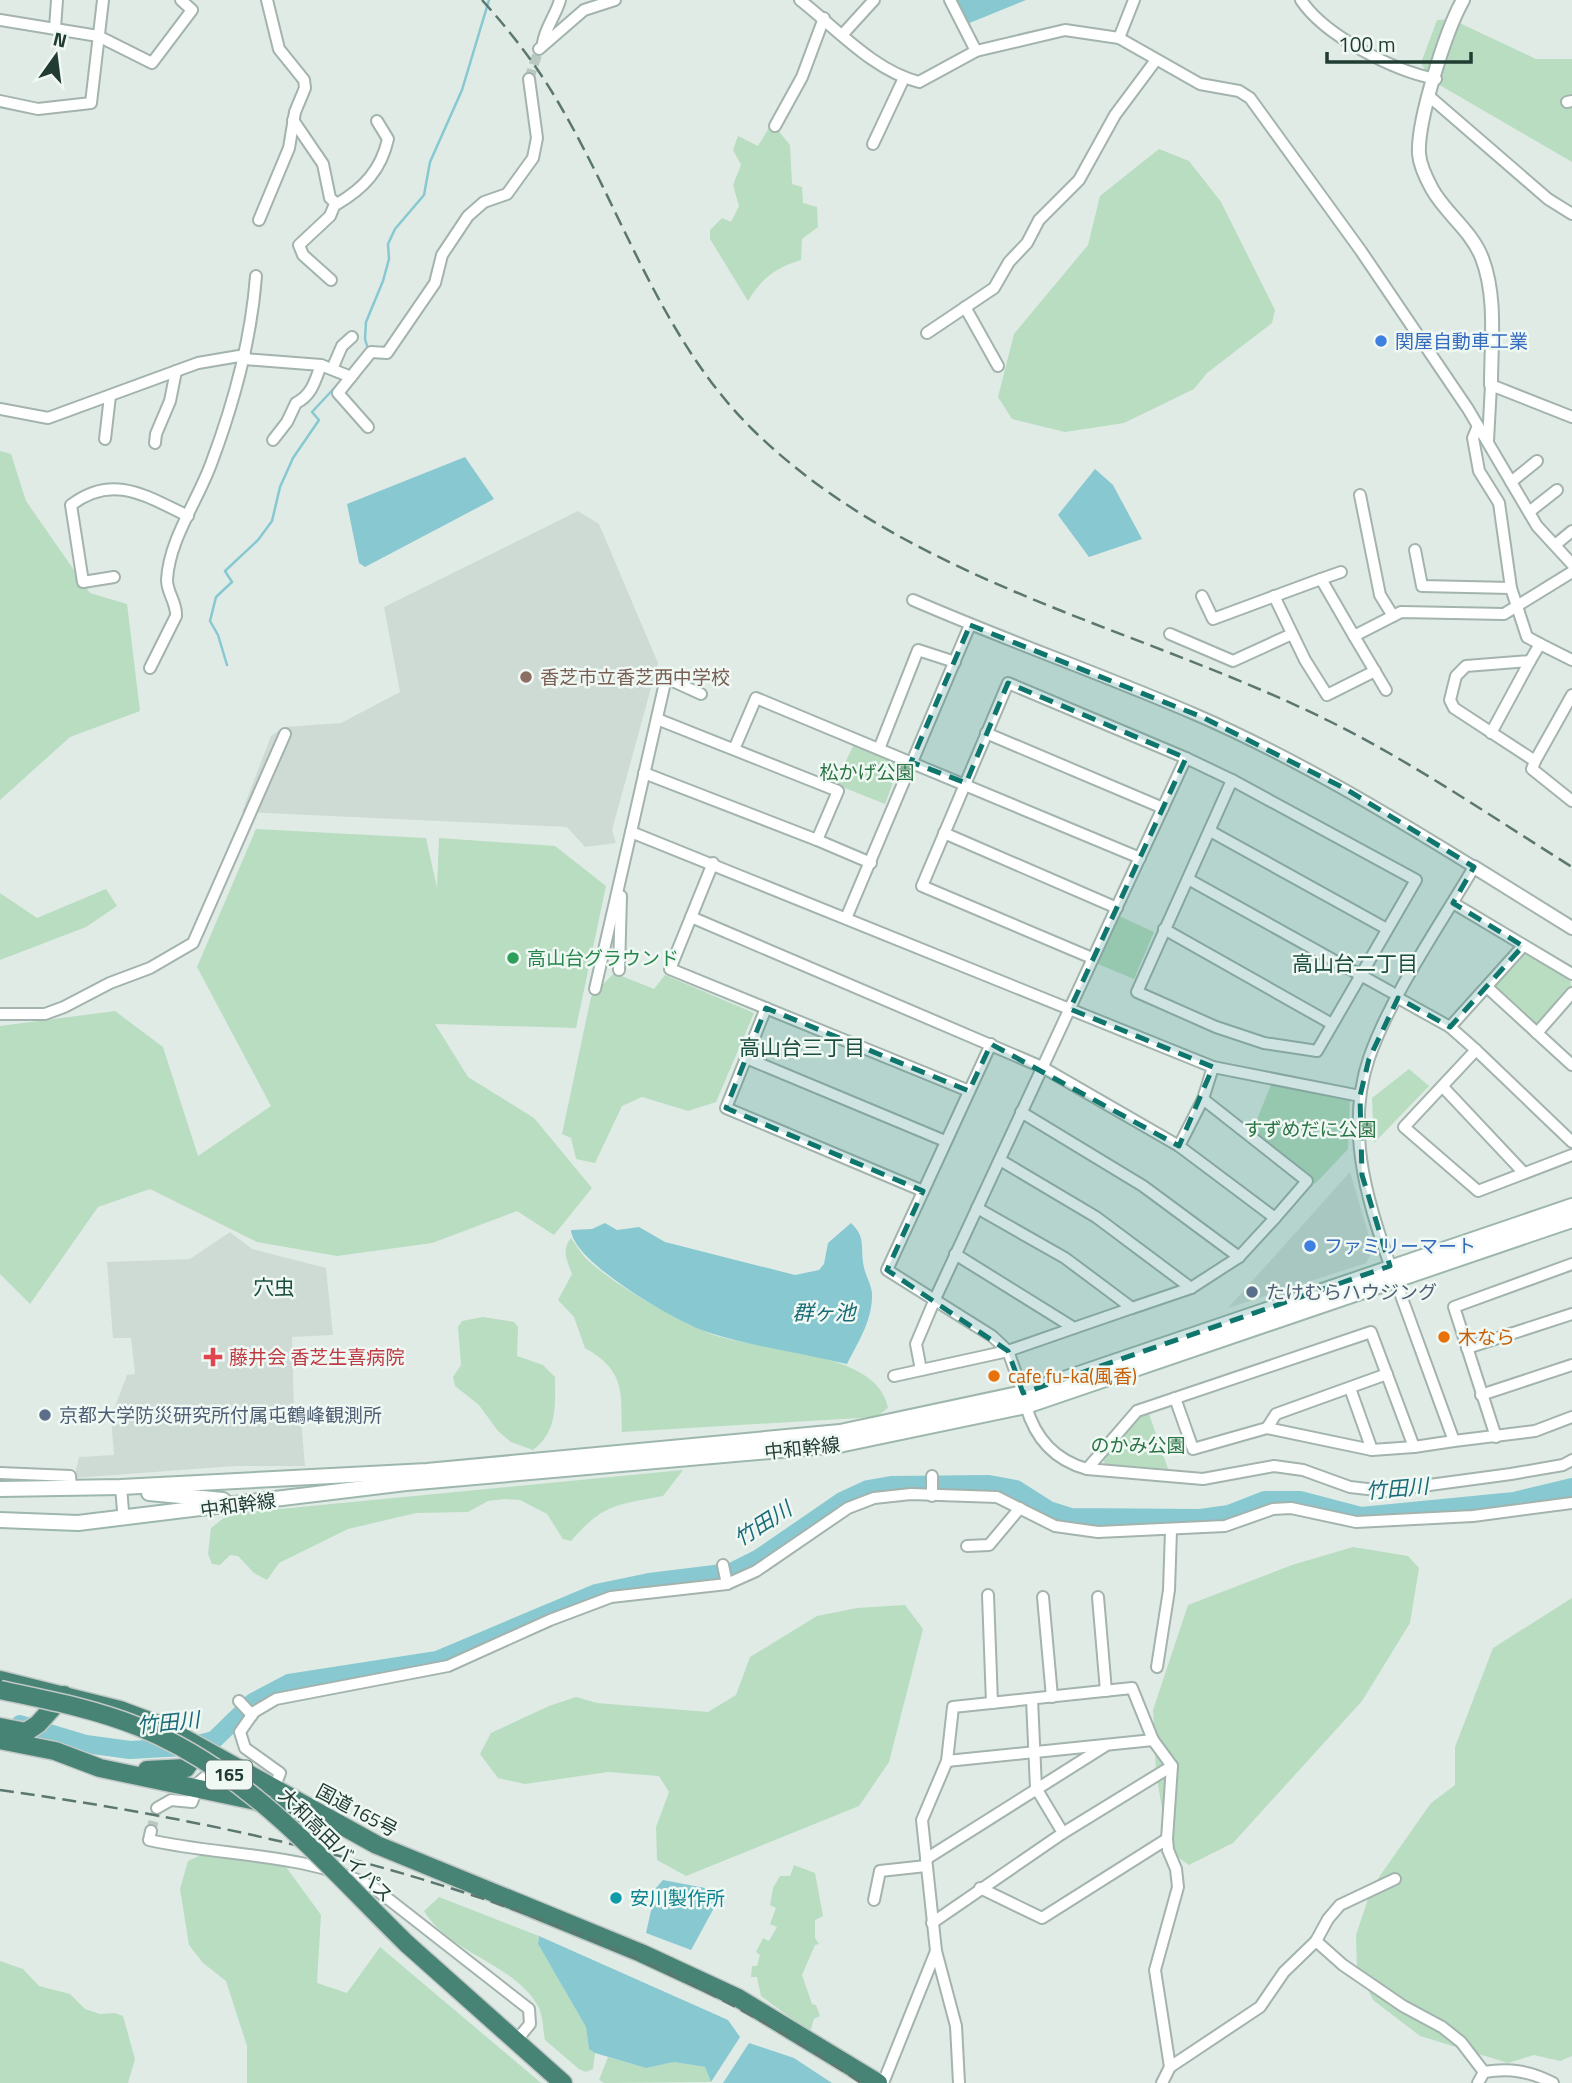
<svg xmlns="http://www.w3.org/2000/svg" width="1572" height="2083" viewBox="0 0 1572 2083" font-family="'Titillium Web','Noto Sans JP',sans-serif">
<style>
.built{fill:#cedbd5}
.green{fill:#b8ddc1}
.water{fill:#87c8d1}
.lines{fill:none;stroke-linecap:round;stroke-linejoin:round}
.stream{stroke:#87c8d1;stroke-width:2.5}
.river{stroke:#87c8d1;stroke-width:18}
.minor-tunnel{stroke:#bac8c2;stroke-width:10;stroke-dasharray:10 5;stroke-linecap:butt}
.minor-casing{stroke:#a3b3ad;stroke-width:14}
.tertiary-casing{stroke:#a3b3ad;stroke-width:16}
.secondary-casing{stroke:#9eb7ad;stroke-width:18}
.trunk-casing{stroke:#c1c8c6;stroke-width:21}
.minor{stroke:#fff;stroke-width:10}
.tertiary{stroke:#fff;stroke-width:12}
.secondary{stroke:#fff;stroke-width:14}
.trunk{stroke:#488475;stroke-width:18}
.rail{stroke:#5b776f;stroke-width:2.5;stroke-dasharray:14 7;stroke-linecap:butt}
.trunk-bridge-casing{stroke:#c1c8c6;stroke-width:21;stroke-linecap:butt}
.trunk-bridge{stroke:#488475;stroke-width:18}
.marked{fill:#0f766e;fill-opacity:0.2;stroke:#0f766e;stroke-width:5;stroke-dasharray:14 9;stroke-linejoin:round}
.shop-dot{fill:#3f7fe0;stroke:#f0f8f4;stroke-width:2.5}
.education-dot{fill:#8d6e63;stroke:#f0f8f4;stroke-width:2.5}
.leisure-dot{fill:#2e9e5b;stroke:#f0f8f4;stroke-width:2.5}
.service-dot{fill:#5c6f8a;stroke:#f0f8f4;stroke-width:2.5}
.food-dot{fill:#e8710a;stroke:#f0f8f4;stroke-width:2.5}
.health-dot{fill:#e0444e;stroke:#f0f8f4;stroke-width:2.5}
.culture-dot{fill:#0f9aa8;stroke:#f0f8f4;stroke-width:2.5}
.labels{text-anchor:middle;stroke-width:5;stroke-linejoin:round;paint-order:stroke}
.shield{fill:#f0f8f4;stroke:#5e746d;stroke-width:2}
.shield-label{font-size:18px;font-weight:bold;fill:#203c33}
.shop-label{font-size:19px;fill:#366cbe;stroke:#f0f8f4;text-anchor:start}
.education-label{font-size:19px;fill:#785e54;stroke:#f0f8f4;text-anchor:start}
.park-label{font-size:19px;fill:#2a7344;stroke:#f0f8f4}
.leisure-label{font-size:19px;fill:#27864d;stroke:#f0f8f4;text-anchor:start}
.service-label{font-size:19px;fill:#4e5e75;stroke:#f0f8f4;text-anchor:start}
.food-label{font-size:19px;fill:#c56008;stroke:#f0f8f4;text-anchor:start}
.health-label{font-size:19px;fill:#be3a42;stroke:#f0f8f4;text-anchor:start}
.street-label{font-size:19px;fill:#203c33;stroke:#f0f8f4}
.culture-label{font-size:19px;fill:#0d838f;stroke:#f0f8f4;text-anchor:start}
.neighbourhood-label{font-size:21px;fill:#1c4e40;stroke:#f0f8f4}
.water-label{font-size:21px;font-style:italic;fill:#1a6b78;stroke:#f0f8f4}
</style>
<rect width="100%" height="100%" fill="#e0ebe6"/>
<g class="built">
<polygon points="578,511 599,524 658,663 612,830 616,843 585,847 567,827 242,812 271,736 284,727 341,723 400,692 384,607"/>
<polygon points="1350,1172 1373,1250 1366,1263 1228,1308"/>
<polygon points="230,1232 252,1249 326,1268 333,1335 292,1337 294,1409 300,1409 305,1466 235,1466 74,1478 79,1457 114,1455 111,1417 127,1375 135,1374 131,1338 113,1338 107,1262 190,1259"/>
</g>
<g class="green">
<polygon points="1451,19 1536,59 1572,59 1572,162 1431,80 1421,63 1437,20"/>
<path d="M 772,123 L 790,145 L 792,184 L 802,187 L 803,203 L 817,207 L 818,227 L 802,239 L 801,260 C 775,268 762,278 748,301 L 710,239 L 710,230 L 722,218 L 731,222 L 739,206 L 733,185 L 741,165 L 733,150 L 738,136 L 758,146 Z"/>
<polygon points="1159,149 1189,161 1221,202 1275,310 1272,323 1207,373 1194,389 1124,423 1065,432 1012,419 998,397 1014,334 1088,245 1100,196"/>
<polygon points="0,451 11,454 26,501 90,593 127,604 140,711 70,737 0,800"/>
<polygon points="855,742 901,761 885,804 835,784"/>
<polygon points="256,829 426,838 437,888 439,838 555,846 606,886 576,1028 435,1024 468,1077 534,1118 592,1188 554,1235 517,1211 432,1243 337,1256 257,1242 150,1189 98,1207 30,1304 0,1274 0,1026 115,1011 163,1047 198,1156 271,1106 197,967"/>
<polygon points="106,889 117,906 86,927 0,960 0,893 37,918"/>
<polygon points="1115,914 1154,932 1134,979 1093,962"/>
<polygon points="1524,949 1570,979 1571,986 1537,1029 1492,988"/>
<polygon points="614,973 654,989 665,975 754,1013 716,1102 688,1111 642,1097 622,1106 595,1163 576,1159 571,1138 562,1134 591,997"/>
<polygon points="1409,1069 1429,1086 1374,1143 1372,1098"/>
<polygon points="1272,1082 1350,1097 1348,1149 1315,1184 1252,1132"/>
<path d="M 571,1238 C 577,1246 583,1257 591,1263 C 618,1287 672,1317 706,1332 C 752,1352 878,1348 888,1408 L 876,1417 L 622,1432 C 621,1390 625,1371 585,1348 L 574,1317 L 558,1300 L 572,1274 C 567,1260 561,1250 571,1238 Z"/>
<path d="M 483,1317 L 514,1322 L 518,1327 L 517,1356 L 543,1365 L 555,1377 C 555,1405 558,1431 533,1450 L 511,1442 L 498,1431 L 479,1405 L 455,1386 L 453,1377 L 461,1365 L 458,1327 L 462,1321 Z"/>
<polygon points="1148,1411 1168,1469 1105,1464 1102,1456 1138,1414"/>
<path d="M 683,1470 L 663,1496 C 616,1505 603,1504 571,1541 L 563,1539 L 547,1514 L 520,1500 L 504,1499 L 488,1501 L 468,1512 L 416,1513 L 348,1529 L 279,1563 L 267,1580 L 254,1573 L 238,1556 L 230,1555 L 220,1565 L 212,1564 L 208,1554 L 211,1528 L 225,1517 L 239,1513 Z"/>
<polygon points="1353,1547 1408,1556 1419,1568 1410,1623 1362,1701 1233,1843 1189,1865 1169,1851 1156,1772 1153,1710 1188,1605 1292,1565"/>
<polygon points="1572,1598 1572,2056 1560,2061 1534,2055 1508,2063 1420,2036 1373,2000 1357,1968 1356,1935 1372,1887 1431,1803 1455,1785 1455,1747 1493,1648"/>
<polygon points="905,1605 923,1629 889,1762 859,1806 686,1876 657,1860 656,1827 669,1792 659,1776 608,1772 525,1784 498,1778 480,1754 491,1733 549,1706 576,1697 597,1703 708,1712 736,1695 750,1657 817,1616 857,1608"/>
<polygon points="201,1855 286,1867 321,1915 317,1983 347,1993 380,1947 541,2083 247,2083 247,2046 226,1981 203,1963 189,1945 180,1889 188,1861"/>
<polygon points="794,1865 815,1873 823,1916 815,1920 815,1938 819,1944 815,1945 802,1975 812,2004 816,2005 820,2016 814,2019 810,2032 761,1996 757,1977 751,1977 752,1966 757,1966 760,1955 756,1952 763,1938 769,1941 777,1927 770,1924 776,1908 770,1905 773,1888 780,1876 790,1876"/>
<path d="M 439,1897 L 539,1936 L 538,1944 L 586,2027 L 589,2048 L 595,2053 L 593,2069 L 586,2072 L 579,2069 L 545,2040 C 543,2030 543,2017 539,2008 C 518,1965 450,1954 424,1911 Z"/>
<polygon points="0,1961 23,1969 39,1986 70,1994 85,2009 100,2014 115,2013 123,2016 135,2059 128,2083 0,2083"/>
<polygon points="608,2057 646,2068 674,2062 705,2067 711,2082 604,2083 599,2080"/>
</g>
<g class="water">
<polygon points="957,0 1026,0 967,24"/>
<polygon points="465,457 494,499 365,567 359,563 347,504"/>
<polygon points="1095,469 1113,485 1142,539 1089,557 1058,515"/>
<path d="M 605,1223 L 617,1230 L 639,1227 L 665,1242 L 795,1275 L 819,1270 L 824,1264 L 828,1243 L 851,1223 C 865,1236 861,1245 863,1262 C 864,1273 871,1283 872,1293 C 873,1320 858,1342 847,1364 C 801,1353 755,1347 710,1333 C 680,1324 573,1263 571,1230 L 592,1229 Z"/>
<polygon points="663,1880 710,1889 725,1896 725,1904 714,1908 691,1950 646,1933 656,1888"/>
<polygon points="539,1936 728,2020 740,2037 711,2082 705,2067 674,2062 646,2068 595,2053 589,2049 586,2027 538,1944"/>
<polygon points="749,2043 794,2058 832,2083 723,2083"/>
</g>
<g class="lines">
<g class="stream">
<polyline points="368,349 365,339 366,322 383,281 389,259 388,244 395,229 424,195 430,162 462,90 489,0"/>
<polyline points="227,665 218,635 210,621 216,597 232,582 225,571 258,540 272,521 280,487 293,458 319,420 312,412 339,383"/>
</g>
<polyline class="river" points="20,1724 86,1744 130,1750 185,1747 214,1740 253,1702 289,1683 437,1660 596,1593 649,1582 731,1572 759,1558 842,1501 868,1489 891,1485 989,1484 1016,1489 1049,1510 1071,1517 1200,1518 1229,1514 1265,1500 1300,1500 1361,1516 1514,1501 1572,1487"/>
<g class="minor-tunnel">
<polyline points="529,79 539,49"/>
<polyline points="151,1831 157,1808"/>
</g>
<g class="minor-casing">
<g id="minor">
<path d="M 800,0 C 836,28 874,71 919,82 L 976,51 L 1065,30 L 1119,38 L 1200,84 L 1239,91 L 1250,98 L 1361,251 L 1468,409 L 1537,526 L 1572,564"/>
<polyline points="950,0 976,51"/>
<path d="M 1301,0 C 1325,36 1394,71 1436,79"/>
<polyline points="0,20 98,36 152,63 192,10 181,0"/>
<polyline points="55,28 57,0"/>
<polyline points="843,34 874,0"/>
<polyline points="1119,38 1134,0"/>
<path d="M 543,43 C 545,28 556,15 560,0"/>
<polyline points="539,49 584,10 615,0"/>
<polyline points="1430,97 1548,199 1572,214"/>
<polyline points="0,101 38,109 91,103 103,0"/>
<polyline points="1567,102 1572,101"/>
<path d="M 293,120 L 323,164 L 330,198 L 337,204 C 364,188 381,170 388,139 L 377,121"/>
<polyline points="775,126 802,77 824,18"/>
<polyline points="873,144 904,78"/>
<polyline points="259,220 289,148 295,112 305,88 304,80 279,49 267,0"/>
<polyline points="331,280 303,255 299,245 330,216 335,204"/>
<polyline points="965,307 998,366"/>
<polyline points="927,333 994,288 1009,262 1027,243 1039,220 1079,180 1115,115 1156,60"/>
<polyline points="244,359 321,365 351,377"/>
<polyline points="332,369 342,346 352,337"/>
<polyline points="0,409 48,418 198,363 245,355"/>
<polyline points="1478,426 1473,438 1479,471 1499,503 1511,588"/>
<polyline points="368,427 338,393 371,352 387,353 435,283 442,255 468,216 484,202 507,194 533,158 537,138 529,79"/>
<polyline points="105,439 110,396"/>
<path d="M 273,440 L 287,422 L 296,403 C 312,395 315,381 321,365"/>
<polyline points="1488,441 1491,385 1572,417"/>
<polyline points="155,443 156,434 170,401 176,371"/>
<polyline points="1511,482 1537,461"/>
<polyline points="1360,495 1380,595 1393,616"/>
<polyline points="1529,512 1557,490"/>
<polyline points="1555,545 1572,531"/>
<polyline points="1415,550 1422,586 1511,588 1527,637 1540,644"/>
<path d="M 114,577 L 83,582 L 71,505 C 113,473 146,496 188,516"/>
<polyline points="1321,579 1341,572"/>
<polyline points="1202,596 1213,619 1321,579 1354,636 1401,612 1504,614 1572,572"/>
<polyline points="1274,596 1305,660 1327,695 1375,671"/>
<path d="M 913,600 C 1007,641 1105,675 1199,716 C 1295,758 1385,812 1474,867 C 1440,925 1391,995 1369,1058 C 1341,1141 1375,1223 1403,1301 C 1420,1348 1437,1394 1454,1441 L 1414,1447 L 1371,1332 L 1137,1411 L 1087,1469"/>
<polyline points="1170,634 1233,661 1292,634"/>
<polyline points="1354,636 1386,690"/>
<polyline points="1572,660 1540,644 1530,661 1466,666 1456,676 1450,700 1454,708 1535,761 1572,695"/>
<path d="M 150,668 L 176,616 C 177,603 167,593 167,580 C 169,540 197,502 211,464 C 234,403 251,342 256,276"/>
<polyline points="701,694 666,678 631,832 1213,1067 1360,1096"/>
<polyline points="986,733 1163,808"/>
<polyline points="1491,733 1530,661"/>
<polyline points="735,747 756,698 1140,858"/>
<polyline points="879,749 918,650 955,662"/>
<polyline points="1535,761 1532,769 1572,801"/>
<polyline points="644,773 817,840 838,791 657,719"/>
<polygon points="1232,780 1416,880 1317,1051 1264,1043 1216,1027 1137,992"/>
<polyline points="1210,831 1387,929"/>
<polyline points="944,833 1117,908"/>
<polyline points="817,840 871,863"/>
<polyline points="713,863 670,969 969,1091"/>
<polyline points="1188,879 1391,992"/>
<polyline points="1453,903 1572,974"/>
<polyline points="847,916 970,625"/>
<polyline points="691,917 1042,1067 1179,1146 1275,1218 1239,1257"/>
<polyline points="1164,929 1332,1024"/>
<polyline points="1523,946 1450,1027 1476,1050 1404,1127 1478,1191 1572,1155"/>
<polyline points="1092,958 922,886 1008,683 1186,758"/>
<polyline points="619,970 621,896"/>
<polyline points="1488,988 1537,1033 1572,993"/>
<polyline points="595,989 631,832"/>
<polyline points="1398,998 1450,1027"/>
<polyline points="766,1008 726,1108 923,1191"/>
<polyline points="0,1014 45,1014 64,1007 110,983 150,968 193,943 285,734"/>
<polyline points="1537,1033 1572,1065"/>
<polyline points="991,1044 887,1270 992,1336 1008,1351 1023,1393"/>
<polyline points="1476,1050 1572,1142"/>
<polyline points="746,1058 945,1141"/>
<polyline points="1443,1087 1523,1172"/>
<polyline points="1203,1099 1213,1067"/>
<polyline points="1021,1112 1143,1186 1239,1257 1191,1288"/>
<polyline points="1179,1146 1203,1099 1307,1181 1275,1218"/>
<polyline points="1000,1160 1096,1217 1191,1288 1132,1308"/>
<polyline points="955,1254 1074,1328 1132,1308 1065,1258 977,1208"/>
<polyline points="1467,1348 1572,1314"/>
<polyline points="921,1370 916,1344 935,1299 1186,758 1232,780"/>
<polyline points="894,1376 1008,1351 1074,1328"/>
<polyline points="1351,1391 1372,1450"/>
<polyline points="1481,1395 1572,1365"/>
<polyline points="1175,1398 1193,1449 1267,1428 1372,1450 1414,1447"/>
<path d="M 1026,1406 C 1035,1438 1054,1460 1087,1469 L 1203,1479 L 1274,1466 L 1303,1470 L 1350,1487 L 1385,1491 L 1511,1474 L 1563,1465 L 1572,1460"/>
<polyline points="1267,1428 1276,1414 1387,1374"/>
<polyline points="1496,1437 1454,1307 1572,1264"/>
<polyline points="1454,1441 1535,1431 1572,1417"/>
<polyline points="0,1473 70,1476 71,1488"/>
<polyline points="932,1476 932,1496"/>
<polyline points="121,1518 123,1511 121,1487"/>
<polyline points="967,1546 989,1545 1020,1508"/>
<polyline points="723,1565 727,1584"/>
<polyline points="988,1595 992,1703"/>
<polyline points="1043,1597 1052,1697"/>
<polyline points="1098,1597 1106,1691"/>
<polyline points="1157,1667 1169,1590 1171,1530"/>
<polyline points="1032,1699 1036,1788 1063,1833"/>
<polyline points="239,1701 252,1715"/>
<polyline points="947,1761 1153,1740"/>
<polyline points="251,1791 266,1795 274,1789 280,1773 245,1748 240,1732 254,1712 276,1699 448,1666 550,1620 611,1597 727,1584 756,1571 848,1508 874,1498 911,1494 997,1497 1055,1526 1098,1532 1225,1526 1273,1509 1291,1508 1356,1522 1473,1516 1572,1503"/>
<polyline points="157,1808 171,1800 192,1802 199,1782 206,1776 223,1779"/>
<path d="M 151,1831 L 149,1840 C 224,1857 304,1852 373,1887 L 529,2009 L 530,2024 L 516,2041"/>
<polyline points="1167,1839 1168,1850 1176,1869 1178,1887 1155,1970 1170,2067"/>
<polyline points="926,1859 1105,1746"/>
<polyline points="874,1900 880,1871 926,1866"/>
<polyline points="932,1923 1063,1833 1172,1766"/>
<polyline points="1316,1941 1343,1965 1403,2006 1442,2027 1461,2042 1484,2072"/>
<polyline points="936,1951 922,1820 947,1761 953,1707 1132,1688 1153,1740 1172,1766 1167,1839 1042,1918 980,1888"/>
<polyline points="883,2083 936,1951 956,2026 959,2083"/>
<polyline points="1162,2083 1170,2067 1260,2007 1284,1972 1316,1941 1328,1919 1340,1905 1395,1879"/>
<path d="M 1478,2083 L 1484,2072 C 1510,2068 1530,2071 1553,2083"/>
</g>
</g>
<g class="tertiary-casing">
<g id="tertiary">
<path d="M 1463,0 C 1446,30 1417,121 1419,154 C 1420,166 1426,178 1432,189 C 1446,214 1471,230 1482,258 C 1497,297 1491,343 1491,385"/>
<polyline points="1474,867 1572,928"/>
</g>
</g>
<g class="secondary-casing">
<g id="secondary">
<polyline points="0,1489 121,1487 427,1471 840,1432 1023,1393 1572,1206"/>
<polyline points="149,1493 223,1500"/>
<polyline points="0,1520 78,1523 406,1483 839,1445 1026,1406 1572,1220"/>
</g>
</g>
<g class="trunk-casing">
<g id="trunk">
<polyline points="0,1680 120,1710 160,1725 377,1845 641,1953 738,1998 878,2083"/>
<polyline points="0,1727 26,1732 38,1724 64,1695"/>
<polyline points="0,1740 55,1751 100,1768 256,1801 306,1819"/>
<polyline points="147,1770 186,1768 194,1756 188,1742"/>
<polyline points="407,1944 563,2083"/>
</g>
</g>
<use href="#minor" class="minor"/>
<use href="#tertiary" class="tertiary"/>
<use href="#secondary" class="secondary"/>
<use href="#trunk" class="trunk"/>
<g class="rail">
<path d="M 482,0 C 508,29 532,59 552,92 C 620,203 657,334 751,428 C 907,582 1137,626 1329,721 C 1414,763 1492,817 1572,867"/>
<path d="M 0,1790 C 300,1832 608,1910 861,2083"/>
</g>
<g class="trunk-bridge-casing">
<path id="trunk-bridge" d="M 0,1690 C 47,1700 95,1709 139,1727 C 250,1772 324,1863 407,1944"/>
</g>
<use href="#trunk-bridge" class="trunk-bridge"/>
</g>
<path class="marked" d="M 970,625 L 1202,717 L 1344,788 L 1474,867 L 1453,903 L 1523,946 L 1450,1027 L 1398,998 L 1369,1059 L 1360,1096 L 1362,1175 L 1390,1266 L 1023,1393 L 1008,1351 L 887,1270 L 923,1191 L 726,1108 L 766,1008 L 969,1091 L 991,1044 L 1179,1146 L 1213,1067 L 1070,1009 L 1186,758 L 1008,683 L 966,783 L 911,762 Z"/>
<g class="shop-dot">
<circle cx="1381" cy="341" r="7"/>
<circle cx="1310" cy="1246" r="7"/>
</g>
<circle class="education-dot" cx="526" cy="677" r="7"/>
<circle class="leisure-dot" cx="513" cy="958" r="7"/>
<g class="service-dot">
<circle cx="1252" cy="1292" r="7"/>
<circle cx="45" cy="1415" r="7"/>
</g>
<g class="food-dot">
<circle cx="1444" cy="1337" r="7"/>
<circle cx="994" cy="1376" r="7"/>
</g>
<path class="health-dot" d="M209.5 1346.5h7v7h7v7h-7v7h-7v-7h-7v-7h7z"/>
<circle class="culture-dot" cx="616" cy="1898" r="7"/>
<g class="labels">
<rect class="shield" x="206" y="1760.5" width="46" height="29" rx="5"/>
<g class="shield-label">
<text x="229" y="1781">165</text>
</g>
<g class="shop-label">
<text x="1395" y="348">関屋自動車工業</text>
<text x="1324" y="1253">ファミリーマート</text>
</g>
<g class="education-label">
<text x="540" y="684">香芝市立香芝西中学校</text>
</g>
<g class="park-label">
<text x="867" y="779">松かげ公園</text>
<text x="1310" y="1136">すずめだに公園</text>
<text x="1138" y="1452">のかみ公園</text>
</g>
<g class="leisure-label">
<text x="527" y="965">高山台グラウンド</text>
</g>
<g class="service-label">
<text x="1266" y="1299">たけむらハウジング</text>
<text x="59" y="1422">京都大学防災研究所付属屯鶴峰観測所</text>
</g>
<g class="food-label">
<text x="1458" y="1344">木なら</text>
<text x="1008" y="1383">cafe fu-ka(風香)</text>
</g>
<g class="health-label">
<text x="229" y="1364">藤井会 香芝生喜病院</text>
</g>
<g class="street-label">
<text transform="translate(802 1448) rotate(-6)" y="7">中和幹線</text>
<text transform="translate(238 1505) rotate(-8)" y="7">中和幹線</text>
<text transform="translate(357 1810) rotate(28)" y="7">国道165号</text>
<text transform="translate(336 1845) rotate(45)" y="7">大和高田バイパス</text>
</g>
<g class="culture-label">
<text x="630" y="1905">安川製作所</text>
</g>
<g class="neighbourhood-label">
<text x="1355" y="971">高山台二丁目</text>
<text x="802" y="1055">高山台三丁目</text>
<text x="274" y="1295">穴虫</text>
</g>
<g class="water-label">
<text x="824" y="1320">群ヶ池</text>
<text transform="translate(1397 1489) rotate(-5)" y="7">竹田川</text>
<text transform="translate(763 1524) rotate(-32)" y="7">竹田川</text>
<text transform="translate(168 1723) rotate(-6)" y="7">竹田川</text>
</g>
</g>
<g transform="translate(56 56) rotate(14)" stroke="#f0f8f4" stroke-width="5" paint-order="stroke">
<path d="M0-5L12 26L0 18L-12 26Z" fill="#203c33"/>
<text y="-10" font-size="19" font-weight="bold" text-anchor="middle" fill="#203c33">N</text>
</g>
<path d="M1327 52v10h144v-10" fill="none" stroke="#203c33" stroke-width="3.5"/>
<text x="1338" y="52" font-size="21" fill="#203c33" stroke="#f0f8f4" stroke-width="5" paint-order="stroke">100 m</text>
</svg>
